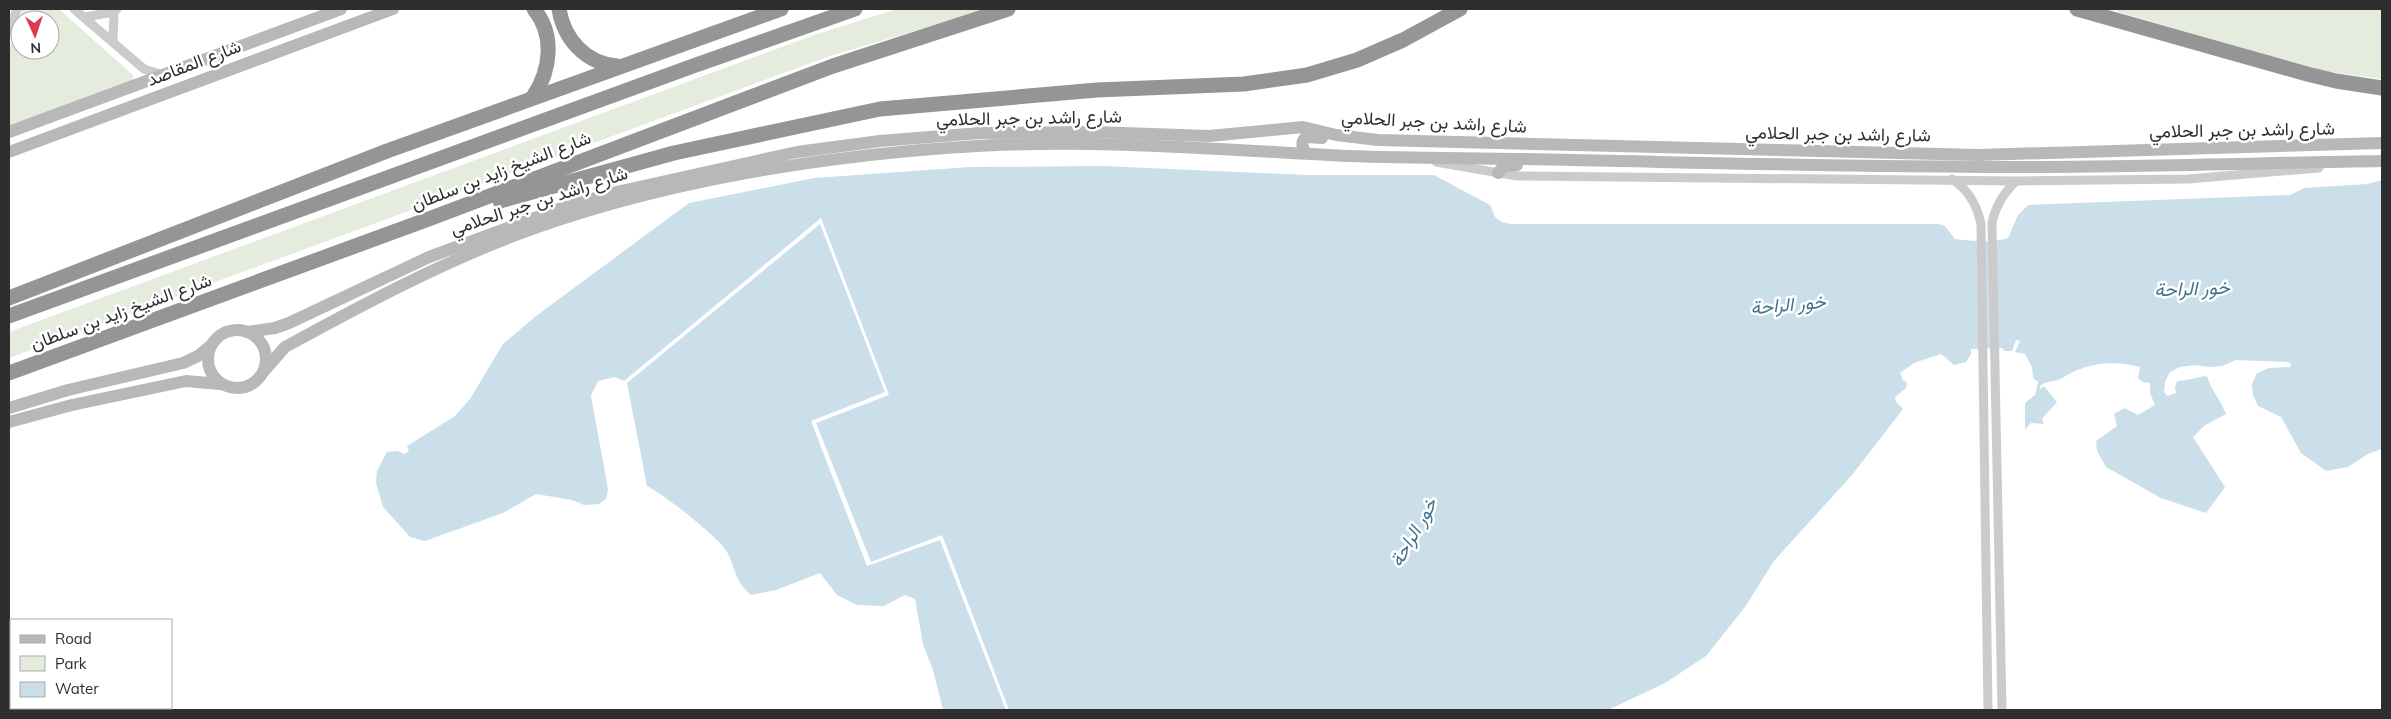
<svg xmlns="http://www.w3.org/2000/svg" width="2391" height="719" viewBox="0 0 2391 719" font-family="Mulish,Vazirmatn,sans-serif">
<style>
.green{fill:#e5ebdd;fill-rule:evenodd}
.water{fill:#cadfea}
.lines{fill:none;stroke-linecap:round;stroke-linejoin:round}
.street{stroke:#cbcbcb;stroke-width:9}
.secondary{stroke:#b8b8b8;stroke-width:12}
.highway{stroke:#959595;stroke-width:15}
.labels{text-anchor:middle;stroke-width:5;stroke-linejoin:round;paint-order:stroke}
.street-label{font-size:18px;fill:#2e2e2e;stroke:#fff}
.water-label{font-size:19px;font-style:italic;fill:#40748d;stroke:#fff}
</style>
<rect width="100%" height="100%" fill="#fff"/>
<g class="green">
<path d="M 22,9 L 59,9 L 133,75 L 133,83 L 9,132 L 9,46 L 16,37 ZM 20,20 L 50,20 L 50,50 L 20,50 Z"/>
<polygon points="897,9 988,9 827,57 9,358 9,332 817,34"/>
<polygon points="2117,9 2382,9 2382,79 2323,71 2118,12"/>
</g>
<g class="water">
<path d="M 1103,166 L 1307,175 L 1434,175 L 1490,205 L 1495,217 L 1502,222 L 1511,224 L 1939,224 L 1945,226 L 1955,239 C 1972,241 1993,243 2008,238 L 2018,215 L 2028,205 L 2290,195 L 2304,188 L 2368,184 L 2382,180 L 2382,449 L 2368,454 L 2348,467 L 2326,471 L 2301,453 L 2281,417 L 2258,406 L 2253,395 L 2252,384 L 2257,373 L 2269,368 L 2290,367 L 2291,364 L 2288,362 L 2236,360 L 2222,366 L 2209,367 L 2195,365 L 2180,367 L 2170,372 L 2165,382 L 2164,392 L 2167,396 L 2176,393 L 2175,387 L 2177,381 C 2187,381 2196,377 2207,376 C 2211,390 2221,400 2226,414 L 2204,426 L 2193,437 L 2225,487 L 2206,513 L 2161,498 L 2106,467 L 2097,451 L 2096,441 L 2117,426 L 2114,414 L 2125,408 L 2138,415 L 2155,405 L 2150,393 L 2150,383 L 2143,382 L 2138,378 L 2140,367 C 2118,361 2096,362 2075,371 C 2069,373 2064,378 2058,380 C 2051,382 2046,381 2040,386 L 2040,389 L 2044,386 L 2057,402 L 2042,419 L 2044,424 L 2031,423 L 2025,430 L 2025,403 L 2035,395 L 2038,382 L 2033,378 L 2032,367 L 2025,354 L 2015,352 L 2020,341 L 2016,340 L 2012,351 L 2005,351 L 2002,348 L 1971,349 L 1971,354 L 1966,362 L 1954,365 L 1941,354 L 1914,363 L 1900,373 L 1903,380 L 1907,383 L 1906,388 L 1895,397 L 1896,402 L 1903,409 L 1852,475 L 1774,561 L 1745,607 L 1706,656 L 1665,683 L 1608,710 L 1009,710 L 942,535 L 871,562 L 816,423 L 889,395 L 821,218 L 624,381 L 615,377 L 598,381 L 591,396 L 608,489 L 606,499 L 599,504 L 584,505 L 572,500 L 536,494 L 503,513 L 425,541 L 410,537 L 383,507 L 376,483 L 377,471 L 387,452 L 398,451 L 404,454 L 409,451 L 407,446 L 455,416 L 470,399 L 503,344 L 536,316 L 689,203 L 814,178 L 970,167 Z"/>
<path d="M 820,224 L 885,392 L 811,421 L 867,566 L 940,540 L 1006,710 L 943,710 L 933,670 L 923,644 L 915,599 L 905,595 L 884,606 L 857,605 L 837,595 L 820,573 L 776,590 L 751,595 C 734,580 737,572 727,552 C 720,538 662,493 647,486 L 627,383 Z"/>
</g>
<g class="lines">
<g class="street">
<polyline points="74,9 144,69 163,75"/>
<polyline points="85,17 114,12 117,9"/>
<polyline points="9,32 17,9"/>
<polyline points="113,42 114,12"/>
<polyline points="1436,162 1517,176 2016,181 2188,179 2319,168"/>
<path d="M 1952,179 C 1969,190 1977,205 1981,224 L 1988,710"/>
<path d="M 2002,710 L 1992,223 C 1996,205 2003,194 2016,181"/>
</g>
<g class="secondary">
<polyline points="9,132 341,9"/>
<polyline points="9,152 393,9"/>
<path d="M 1306,153 C 1302,147 1300,142 1306,137 L 1322,138"/>
<polyline points="1498,173 1504,166 1517,165"/>
<circle cx="237" cy="359" r="29"/>
<polyline points="247,332 275,328 289,323 429,257 559,209 612,193 797,152 880,141 980,133 1094,132 1209,136 1303,127 1336,135 1378,140 1978,155 2382,143"/>
<path d="M 264,371 L 285,347 L 298,340 C 366,303 436,266 508,238 C 653,182 823,155 977,146 C 1101,139 1226,150 1349,156 C 1406,158 1463,158 1520,159 C 1683,162 1846,167 2010,167 C 2134,167 2258,163 2382,161"/>
<polyline points="9,408 68,390 183,363 198,356 210,346"/>
<polyline points="9,422 72,405 186,381 220,384"/>
</g>
<g class="highway">
<path d="M 559,9 C 564,39 585,63 617,66"/>
<polyline points="2077,9 2307,74 2336,81 2382,88"/>
<path d="M 533,97 C 551,70 555,35 534,9"/>
<polyline points="500,201 674,153 880,109 1097,90 1244,84 1307,75 1357,60 1403,40 1460,9"/>
<polyline points="9,298 387,151 781,9"/>
<polyline points="9,316 693,66 855,9"/>
<polyline points="9,373 426,220 833,66 1008,9"/>
</g>
</g>
<g class="labels">
<g class="street-label">
<text transform="translate(194 63) rotate(-21)" y="6">شارع المقاصد</text>
<text transform="translate(1029 118) rotate(-1)" y="6">شارع راشد بن جبر الحلامي</text>
<text transform="translate(1434 122) rotate(3)" y="6">شارع راشد بن جبر الحلامي</text>
<text transform="translate(2242 130) rotate(-1)" y="6">شارع راشد بن جبر الحلامي</text>
<text transform="translate(1838 134) rotate(1)" y="6">شارع راشد بن جبر الحلامي</text>
<text transform="translate(501 171) rotate(-21)" y="6">شارع الشيخ زايد بن سلطان</text>
<text transform="translate(539 201) rotate(-18)" y="6">شارع راشد بن جبر الحلامي</text>
<text transform="translate(121 312) rotate(-20)" y="6">شارع الشيخ زايد بن سلطان</text>
</g>
<g class="water-label">
<text transform="translate(2192 288) rotate(-2)" y="7">خور الراحة</text>
<text transform="translate(1788 304) rotate(-5)" y="7">خور الراحة</text>
<text transform="translate(1413 532) rotate(-60)" y="7">خور الراحة</text>
</g>
</g>
<rect width="2391" height="719" fill="none" stroke="#2e2e2e" stroke-width="20"/>
<rect x="10" y="619" width="162" height="90" fill="#ffffff" stroke="#ababab"/>
<rect x="20" y="635" width="25" height="8" fill="#b8b8b8" stroke="#ababab"/>
<text x="55" y="644" font-size="15" fill="#2e2e2e">Road</text>
<rect x="20" y="656" width="25" height="15" fill="#e5ebdd" stroke="#ababab"/>
<text x="55" y="669" font-size="15" fill="#2e2e2e">Park</text>
<rect x="20" y="682" width="25" height="15" fill="#cadfea" stroke="#ababab"/>
<text x="55" y="694" font-size="15" fill="#2e2e2e">Water</text>
<g transform="translate(35 35) rotate(177)"><circle r="24" fill="#ffffff" stroke="#ababab"/>
<path d="M0-4L9 19L0 12L-9 19Z" fill="#dc394f"/>
<text y="-8" font-size="14" font-weight="bold" text-anchor="middle" fill="#2e2e2e">N</text>
</g>
</svg>
